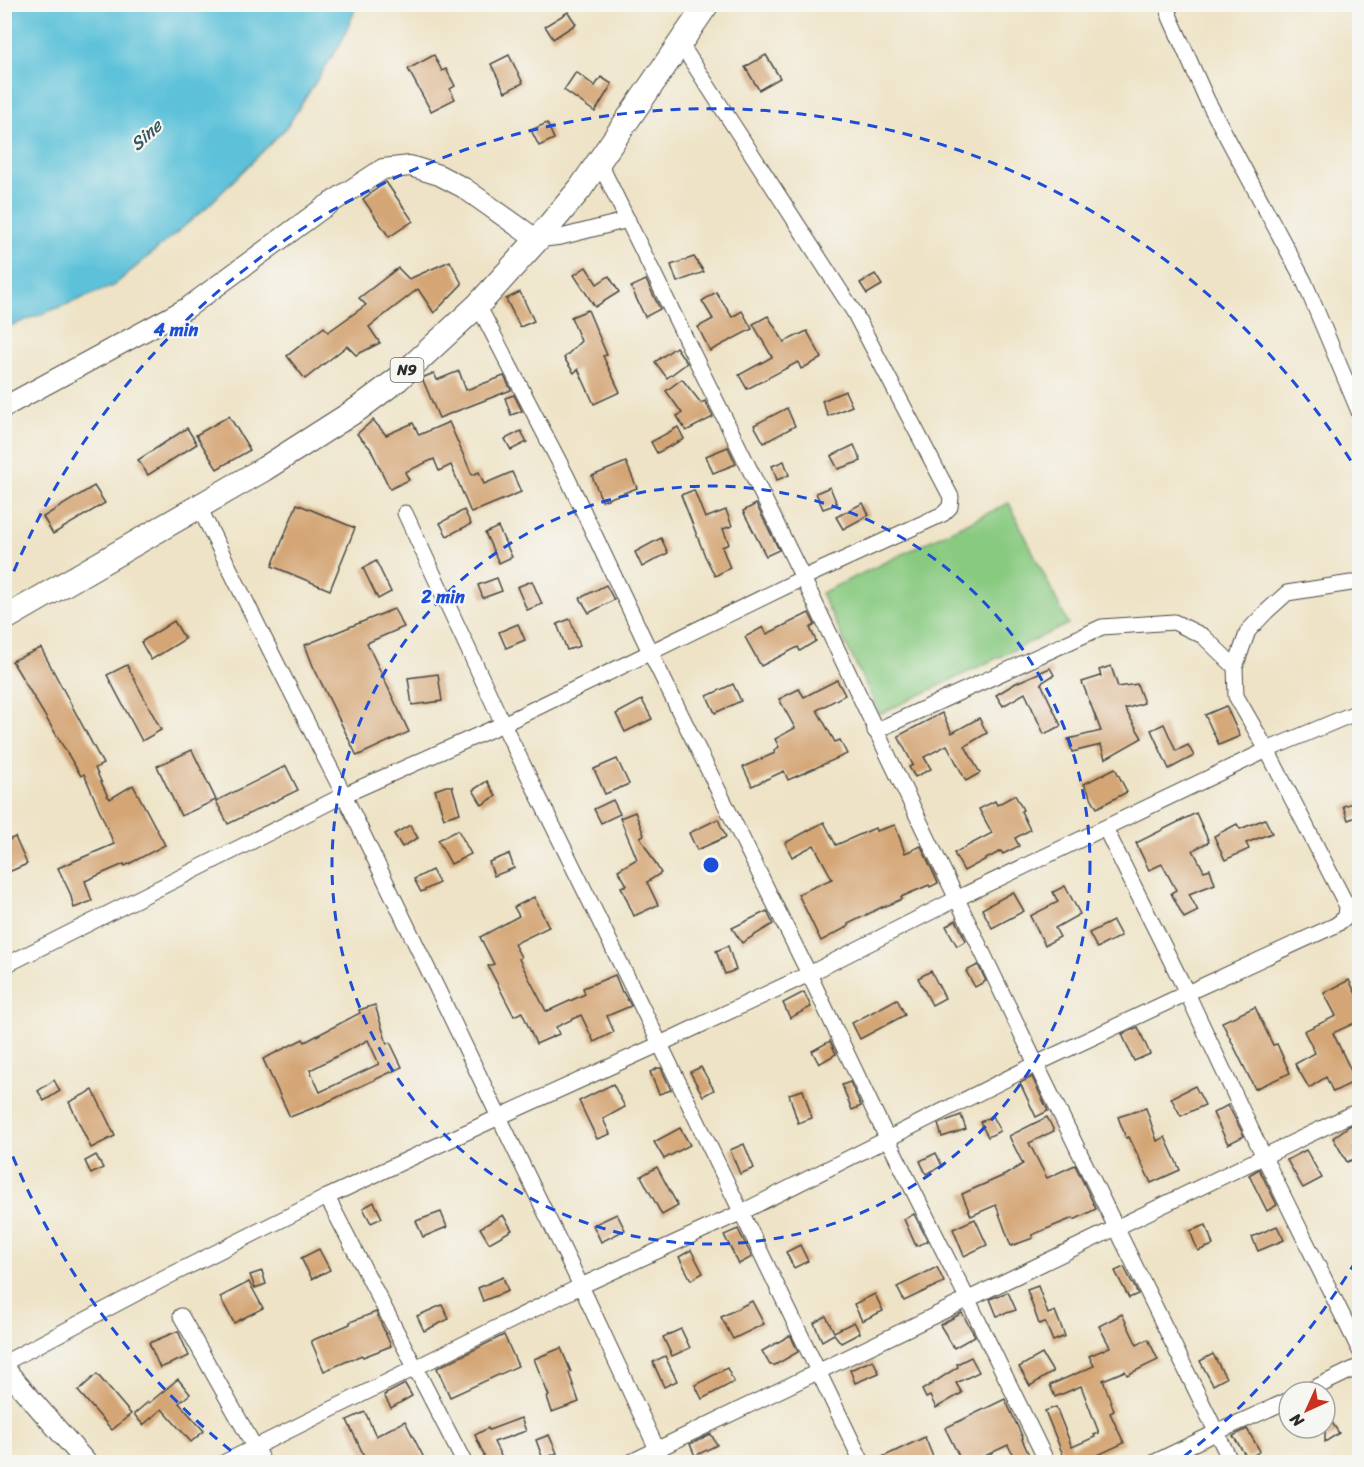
<svg xmlns="http://www.w3.org/2000/svg" width="1364" height="1467" viewBox="0 0 1364 1467" font-family="Sriracha,sans-serif">
<style>
.green{fill:#89ca81;stroke:#5a7a56;stroke-width:1.5}
.water{fill:#5bc1d9;stroke:#437682;stroke-width:1.5}
.building{fill:#d4a574;fill-rule:evenodd}
.lines{fill:none;stroke-linecap:round;stroke-linejoin:round}
.minor-casing{stroke:#484742;stroke-width:17}
.tertiary-casing{stroke:#484742;stroke-width:22}
.primary-casing{stroke:#484742;stroke-width:26}
.minor{stroke:#fff;stroke-width:15}
.tertiary{stroke:#fff;stroke-width:20}
.primary{stroke:#fff;stroke-width:24}
.ring{fill:none;stroke:#1d4ed8;stroke-width:3;stroke-dasharray:10 8}
.labels{text-anchor:middle;stroke-width:4.5;stroke-linejoin:round;paint-order:stroke}
.shield{fill:#f6f6f2;stroke:#686867;stroke-width:1.5}
.shield-label{font-size:15px;font-weight:bold;fill:#2b2b2b}
.water-label{font-size:18px;font-style:italic;fill:#39585f;stroke:#f6f6f2}
.centre{fill:#1d4ed8;stroke:#f6f6f2;stroke-width:3}
.ring-label{font-size:18px;text-anchor:middle;font-weight:bold;fill:#1d4ed8;stroke:#f6f6f2;stroke-width:4.5;stroke-linejoin:round;paint-order:stroke}
</style>
<rect width="100%" height="100%" fill="#f6f6f2"/>
<filter id="ink" filterUnits="userSpaceOnUse"><feTurbulence type="fractalNoise" baseFrequency=".0167" numOctaves="2"/><feDisplacementMap in="SourceGraphic" scale="12" xChannelSelector="R" yChannelSelector="G"/><feConvolveMatrix kernelMatrix="1 2 1 2 8 2 1 2 1" color-interpolation-filters="sRGB"/></filter>
<filter id="wash" filterUnits="userSpaceOnUse"><feTurbulence type="fractalNoise" baseFrequency=".008" numOctaves="4" result="noise"/><feDisplacementMap in="SourceGraphic" scale="24" xChannelSelector="R" yChannelSelector="G"/><feGaussianBlur stdDeviation="1.35" result="paint"/><feColorMatrix in="noise" values="0 0 0 0 0 0 0 0 0 0 0 0 0 0 0 0 0 1.4 0 .05"/><feComposite in="paint" operator="in"/></filter>
<g filter="url(#wash)">
<rect width="100%" height="100%" fill="#eee3c6"/>
<polygon class="green" points="1009,503 1068,624 880,714 821,593"/>
<polygon class="water" points="6,5 6,4 357,5 342,41 286,128 207,207 113,286 47,312 5,328 4,8"/>
<g id="blocks">
<g class="building">
<polygon points="568,12 576,24 553,39 545,26"/>
<polygon points="434,55 442,71 446,69 455,86 450,89 455,99 431,111 408,69"/>
<polygon points="509,55 523,83 505,92 491,64"/>
<polygon points="766,55 780,78 759,90 745,67"/>
<polygon points="576,72 595,86 601,77 612,84 595,112 564,90"/>
<polygon points="547,123 554,139 539,146 531,130"/>
<polygon points="386,182 413,221 389,237 363,199"/>
<polygon points="694,257 704,272 677,282 671,265"/>
<polygon points="450,261 462,284 434,313 418,289 369,327 380,343 356,355 347,346 305,379 287,356 324,327 328,332 366,305 359,298 398,268 409,279"/>
<polygon points="586,267 597,284 609,276 619,292 595,307 574,275"/>
<polygon points="875,274 882,285 867,294 860,283"/>
<polygon points="646,280 660,309 645,317 631,287"/>
<polygon points="520,292 534,321 520,327 506,299"/>
<polygon points="716,292 732,317 742,311 752,329 710,351 698,327 713,319 702,301"/>
<polygon points="588,310 607,355 603,356 620,392 594,404 578,369 574,373 564,358 581,341 571,317"/>
<polygon points="768,316 784,342 807,331 822,358 801,369 798,362 747,389 739,375 772,357 753,324"/>
<polygon points="676,347 687,363 667,378 655,362"/>
<polygon points="459,371 466,390 504,376 511,390 439,418 422,378 434,373 437,380"/>
<polygon points="682,379 701,403 705,401 713,417 686,431 677,416 682,413 666,391"/>
<polygon points="845,391 852,406 828,416 822,401"/>
<polygon points="514,395 522,411 511,415 505,398"/>
<polygon points="787,408 795,426 764,443 754,425"/>
<polygon points="229,416 250,450 217,469 196,435"/>
<polygon points="373,420 386,435 413,423 419,435 449,422 472,475 479,472 484,484 512,472 521,492 471,513 451,465 439,471 434,459 405,472 409,480 390,489 370,448 357,434"/>
<polygon points="678,427 684,439 657,453 651,442"/>
<polygon points="187,428 197,444 148,475 138,460"/>
<polygon points="521,431 527,442 511,450 505,439"/>
<polygon points="854,445 861,461 838,469 831,456"/>
<polygon points="728,447 736,464 713,473 706,456"/>
<polygon points="784,461 789,475 777,480 772,466"/>
<polygon points="626,462 637,488 602,501 592,476"/>
<polygon points="94,486 105,503 53,534 43,517"/>
<polygon points="830,487 837,504 823,509 816,493"/>
<polygon points="694,490 705,518 726,510 732,526 723,529 729,544 722,547 730,568 715,576 705,556 681,495"/>
<polygon points="863,503 869,515 843,529 836,517"/>
<polygon points="297,504 355,528 330,590 272,566"/>
<polygon points="756,504 779,550 766,556 743,511"/>
<polygon points="464,510 471,524 447,536 440,523"/>
<polygon points="498,527 512,557 499,563 485,533"/>
<polygon points="661,538 668,553 642,567 635,552"/>
<polygon points="376,561 391,592 378,599 363,568"/>
<polygon points="497,578 502,591 483,598 478,585"/>
<polygon points="532,581 542,604 527,610 517,587"/>
<polygon points="606,585 614,600 589,613 580,598"/>
<polygon points="394,609 404,627 367,643 409,732 357,756 313,666 305,645"/>
<polygon points="809,613 815,625 810,628 816,641 800,651 798,647 761,666 745,637 763,627 767,634"/>
<polygon points="570,619 580,646 567,650 557,624"/>
<polygon points="174,621 185,639 151,660 141,642"/>
<polygon points="518,624 525,640 506,648 499,632"/>
<polygon points="41,648 103,764 95,768 108,797 109,797 110,799 133,785 165,845 125,866 124,864 85,881 92,901 74,908 70,893 58,868 114,844 84,774 81,776 12,661"/>
<polygon points="127,665 161,730 142,741 107,675"/>
<polygon points="1111,666 1118,687 1137,684 1144,703 1125,709 1142,738 1105,759 1101,745 1072,752 1068,739 1101,731 1082,682 1101,676 1099,670"/>
<polygon points="1050,668 1054,675 1041,683 1061,726 1044,734 1025,693 1003,706 996,695 1016,683"/>
<polygon points="438,674 442,701 412,705 408,678"/>
<polygon points="837,680 845,695 817,710 835,742 840,740 847,754 788,780 784,771 752,786 743,767 775,753 774,750 779,747 775,739 795,728 779,699 799,689 804,697"/>
<polygon points="733,684 741,701 715,713 707,696"/>
<polygon points="642,700 652,719 625,732 616,714"/>
<polygon points="1226,706 1240,736 1219,745 1205,715"/>
<polygon points="942,713 952,733 979,718 987,733 965,746 980,773 966,781 947,745 924,757 931,769 915,777 909,767 913,765 898,736"/>
<polygon points="1164,724 1176,751 1188,745 1194,756 1169,769 1151,730"/>
<polygon points="192,750 216,800 181,816 157,766"/>
<polygon points="617,759 629,784 605,794 594,769"/>
<polygon points="286,766 298,790 228,824 216,801"/>
<polygon points="1115,768 1127,792 1097,808 1084,784"/>
<polygon points="487,781 496,796 482,805 473,790"/>
<polygon points="446,786 452,786 460,813 444,818 435,790"/>
<polygon points="1015,795 1023,810 1021,811 1030,830 1015,838 1019,846 1003,854 1001,851 964,871 954,853 992,833 979,809 995,801 997,805"/>
<polygon points="613,800 620,814 601,823 594,809"/>
<polygon points="1359,801 1359,816 1348,820 1343,806"/>
<polygon points="635,812 644,835 640,837 661,873 647,882 658,905 634,916 621,887 627,885 618,870 637,859 620,818"/>
<polygon points="1196,813 1209,842 1193,850 1204,871 1210,869 1215,884 1189,894 1198,911 1184,918 1171,893 1176,890 1162,864 1149,870 1136,843"/>
<polygon points="718,819 726,837 697,850 689,833"/>
<polygon points="1265,819 1272,833 1246,843 1249,849 1225,860 1214,836 1237,824 1240,829"/>
<polygon points="824,822 836,845 875,828 876,831 895,825 905,853 921,846 938,883 930,887 929,885 901,897 902,899 882,908 882,907 848,924 849,926 821,941 798,894 832,879 814,845 792,857 785,843"/>
<polygon points="410,825 418,838 402,847 394,834"/>
<polygon points="458,830 471,854 451,864 438,840"/>
<polygon points="15,837 27,864 4,874 4,842"/>
<polygon points="509,854 514,868 494,876 489,862"/>
<polygon points="432,870 439,883 421,892 414,879"/>
<polygon points="1065,886 1080,914 1055,928 1060,937 1045,945 1030,916 1058,902 1053,892"/>
<polygon points="1013,892 1024,911 992,928 982,909"/>
<polygon points="534,897 549,927 514,944 521,957 519,959 546,1011 548,1010 548,1011 585,994 583,988 615,975 622,992 623,992 631,1006 607,1016 614,1032 594,1042 581,1015 556,1027 559,1034 536,1044 522,1012 514,1016 488,966 494,964 480,937 519,916 514,907"/>
<polygon points="767,911 773,924 742,943 732,928"/>
<polygon points="956,920 966,941 957,946 946,926"/>
<polygon points="1113,921 1121,936 1097,948 1089,933"/>
<polygon points="728,946 736,970 725,974 716,951"/>
<polygon points="978,965 986,981 975,987 966,971"/>
<polygon points="931,971 945,998 932,1005 918,978"/>
<polygon points="1349,980 1359,1000 1359,1021 1333,1033 1356,1081 1333,1092 1326,1077 1309,1088 1295,1064 1315,1053 1304,1031 1336,1016 1324,993"/>
<polygon points="804,992 811,1007 790,1018 783,1003"/>
<polygon points="897,999 905,1015 860,1039 852,1023"/>
<path d="M 375,1005 L 387,1044 L 390,1042 L 402,1067 L 323,1104 L 290,1117 L 263,1059 L 303,1039 L 305,1042 L 360,1013 L 359,1010 ZM 368,1040 L 379,1064 L 320,1092 L 310,1070 Z"/>
<polygon points="1255,1007 1273,1045 1277,1044 1290,1073 1255,1089 1222,1022"/>
<polygon points="1138,1027 1150,1054 1134,1061 1122,1034"/>
<polygon points="830,1041 836,1054 819,1064 812,1051"/>
<polygon points="701,1067 714,1090 703,1096 690,1072"/>
<polygon points="658,1068 661,1068 671,1090 659,1094 650,1072"/>
<polygon points="1032,1077 1048,1111 1036,1117 1020,1083"/>
<polygon points="54,1080 60,1091 44,1101 38,1091"/>
<polygon points="850,1082 861,1106 852,1110 842,1085"/>
<polygon points="613,1084 625,1107 603,1119 610,1134 597,1139 579,1101"/>
<polygon points="1195,1086 1205,1105 1181,1116 1171,1098"/>
<polygon points="93,1090 115,1136 91,1148 69,1102"/>
<polygon points="803,1090 812,1118 798,1123 789,1094"/>
<polygon points="1228,1105 1244,1136 1228,1144 1213,1113"/>
<polygon points="1146,1108 1157,1141 1165,1137 1180,1170 1151,1183 1129,1137 1126,1138 1118,1117"/>
<polygon points="961,1115 966,1129 942,1137 938,1124"/>
<polygon points="992,1116 1000,1131 988,1137 980,1122"/>
<polygon points="1047,1117 1054,1131 1029,1143 1047,1178 1075,1165 1096,1209 1074,1220 1073,1218 1032,1235 1033,1238 1011,1246 996,1205 971,1216 962,1194 1005,1175 1023,1164 1009,1136"/>
<polygon points="1359,1121 1359,1142 1354,1145 1359,1157 1347,1162 1333,1138 1349,1126"/>
<polygon points="680,1128 690,1145 664,1159 654,1142"/>
<polygon points="744,1144 754,1168 740,1174 730,1150"/>
<polygon points="1306,1150 1322,1178 1303,1188 1287,1160"/>
<polygon points="936,1153 942,1166 926,1174 920,1161"/>
<polygon points="96,1155 103,1168 91,1174 85,1161"/>
<polygon points="657,1167 678,1206 662,1215 641,1176"/>
<polygon points="1259,1169 1277,1205 1267,1211 1249,1175"/>
<polygon points="374,1202 382,1218 371,1223 363,1208"/>
<polygon points="441,1212 447,1227 423,1237 416,1221"/>
<polygon points="617,1214 625,1230 601,1242 593,1225"/>
<polygon points="914,1214 928,1241 916,1246 904,1219"/>
<polygon points="503,1215 512,1230 489,1243 480,1228"/>
<polygon points="975,1219 987,1245 964,1256 953,1229"/>
<polygon points="1206,1225 1213,1245 1198,1251 1190,1231"/>
<polygon points="1277,1226 1284,1240 1258,1251 1252,1237"/>
<polygon points="738,1229 752,1257 739,1264 724,1235"/>
<polygon points="800,1245 808,1261 794,1268 786,1252"/>
<polygon points="319,1249 330,1270 312,1279 301,1258"/>
<polygon points="691,1250 703,1273 691,1280 679,1257"/>
<polygon points="937,1267 944,1282 904,1301 897,1287"/>
<polygon points="1124,1267 1138,1294 1129,1298 1115,1271"/>
<polygon points="262,1271 266,1284 255,1288 250,1275"/>
<polygon points="503,1277 508,1291 483,1301 478,1288"/>
<polygon points="249,1282 263,1308 234,1323 220,1297"/>
<polygon points="1038,1286 1048,1314 1055,1311 1065,1336 1053,1341 1045,1322 1039,1324 1027,1290"/>
<polygon points="1008,1292 1016,1310 997,1316 990,1299"/>
<polygon points="875,1294 883,1311 862,1321 854,1304"/>
<polygon points="752,1301 764,1324 733,1339 721,1317"/>
<polygon points="442,1305 449,1319 424,1331 417,1316"/>
<polygon points="376,1312 391,1346 363,1357 362,1355 324,1371 311,1341 350,1324 350,1322"/>
<polygon points="962,1313 975,1336 954,1348 940,1325"/>
<polygon points="1122,1314 1137,1345 1148,1339 1158,1360 1127,1375 1125,1371 1103,1380 1114,1411 1110,1413 1124,1443 1089,1459 1091,1462 1066,1462 1045,1411 1056,1407 1072,1447 1095,1437 1094,1435 1099,1433 1081,1386 1055,1397 1050,1385 1094,1366 1089,1356 1110,1347 1099,1326"/>
<polygon points="826,1316 834,1332 854,1322 860,1333 841,1343 834,1334 822,1341 814,1323"/>
<polygon points="681,1329 690,1348 672,1356 663,1337"/>
<polygon points="178,1331 189,1356 160,1368 149,1343"/>
<polygon points="504,1335 518,1366 450,1397 437,1368"/>
<polygon points="789,1336 791,1336 798,1352 775,1365 770,1365 762,1351"/>
<polygon points="561,1348 571,1372 569,1373 579,1402 552,1412 547,1397 549,1396 534,1359"/>
<polygon points="1042,1354 1053,1372 1030,1386 1019,1367"/>
<polygon points="1213,1354 1226,1378 1213,1385 1200,1361"/>
<polygon points="665,1356 677,1381 664,1387 653,1362"/>
<polygon points="971,1357 979,1372 956,1383 962,1393 936,1408 930,1396 926,1398 922,1390 958,1367 957,1364"/>
<polygon points="873,1360 879,1373 855,1383 850,1370"/>
<polygon points="727,1368 734,1382 702,1399 695,1385"/>
<polygon points="97,1374 131,1414 112,1430 78,1391"/>
<polygon points="178,1379 190,1394 179,1403 204,1431 191,1442 162,1409 143,1425 134,1414 148,1402 149,1403"/>
<polygon points="405,1384 412,1396 391,1408 384,1395"/>
<polygon points="1005,1399 1023,1438 1022,1439 1032,1462 1016,1462 1008,1445 972,1462 962,1462 945,1428"/>
<polygon points="365,1412 376,1436 405,1421 426,1462 367,1462 347,1420"/>
<polygon points="1325,1412 1339,1433 1325,1442"/>
<polygon points="521,1418 526,1431 494,1442 504,1462 487,1462 475,1435 488,1428 489,1430"/>
<polygon points="1247,1429 1260,1451 1248,1459 1233,1436"/>
<polygon points="711,1434 717,1445 695,1456 690,1444"/>
<polygon points="549,1435 557,1453 543,1459 536,1440"/>
<polygon points="925,1437 935,1462 872,1462"/>
</g>
</g>
</g>
<g filter="url(#ink)">
<use href="#blocks" fill-opacity="0" stroke="#484742" stroke-width="1.5"/>
<g class="lines">
<g class="minor-casing">
<g id="minor">
<polyline points="1168,4 1170,17 1207,100 1304,281 1360,414"/>
<polyline points="599,162 803,578 1036,1064 1231,1462"/>
<polyline points="537,240 561,237 628,220"/>
<polyline points="478,305 568,479 650,652 809,974 888,1140 968,1300 1047,1462"/>
<polyline points="199,507 272,654 344,795 499,1117 581,1286 663,1462"/>
<polyline points="405,513 503,724 660,1044 862,1462"/>
<polyline points="875,731 1102,627 1174,622 1203,636 1235,667"/>
<polyline points="1105,828 1187,993 1264,1157 1360,1351"/>
<polyline points="4,966 344,795 503,724 803,578 943,514 950,507 951,497 854,312 680,43"/>
<polyline points="327,1197 464,1462"/>
<polyline points="181,1316 263,1462"/>
<polyline points="4,1363 171,1275 327,1197 499,1117 660,1044 809,974 956,899 1267,750 1360,711"/>
<polyline points="1306,1392 1360,1366"/>
<polyline points="225,1462 581,1286 740,1213 1036,1064 1187,993 1336,925 1346,917 1347,906 1267,750 1236,696 1235,667 1248,631 1266,612 1287,593 1351,583 1360,583"/>
<polyline points="631,1462 1360,1110"/>
<polyline points="1155,1462 1215,1433 1289,1400"/>
</g>
</g>
<g class="tertiary-casing">
<g id="tertiary">
<polyline points="4,407 187,308 323,208 383,169 410,166 439,175 464,188 537,240"/>
<polyline points="4,1368 86,1462"/>
</g>
</g>
<g class="primary-casing">
<polyline id="primary" points="4,619 264,469 358,409 398,379 478,305 537,240 580,189 707,4"/>
</g>
<use href="#minor" class="minor"/>
<use href="#tertiary" class="tertiary"/>
<use href="#primary" class="primary"/>
</g>
</g>
<g class="ring">
<circle cx="711" cy="865" r="379"/>
<path d="M1356 1261A757 757 0 0 1 1177 1462M245 1462A757 757 0 0 1 7 1142M7 588A757 757 0 0 1 1356 469"/>
</g>
<g class="labels">
<rect class="shield" x="390.5" y="358" width="33" height="24" rx="4.5"/>
<g class="shield-label">
<text x="407" y="375">N9</text>
</g>
<g class="water-label">
<text transform="translate(146 135) rotate(-43)" y="6">Sine</text>
</g>
</g>
<circle cx="711" cy="865" r="9" class="centre"/>
<g class="ring-label">
<text x="176" y="336">4 min</text>
<text x="443" y="603">2 min</text>
</g>
<rect width="1364" height="1467" fill="none" stroke="#f6f6f2" stroke-width="24"/>
<g transform="translate(1307 1410) rotate(225)"><circle r="28" fill="#f6f6f2" stroke="#a5a5a2" stroke-width="1.5"/>
<path d="M0-4.5L10 22L0 15L-10 22Z" fill="#c8321e"/>
<text y="-9" font-size="16" font-weight="bold" text-anchor="middle" fill="#2b2b2b">N</text>
</g>
</svg>
